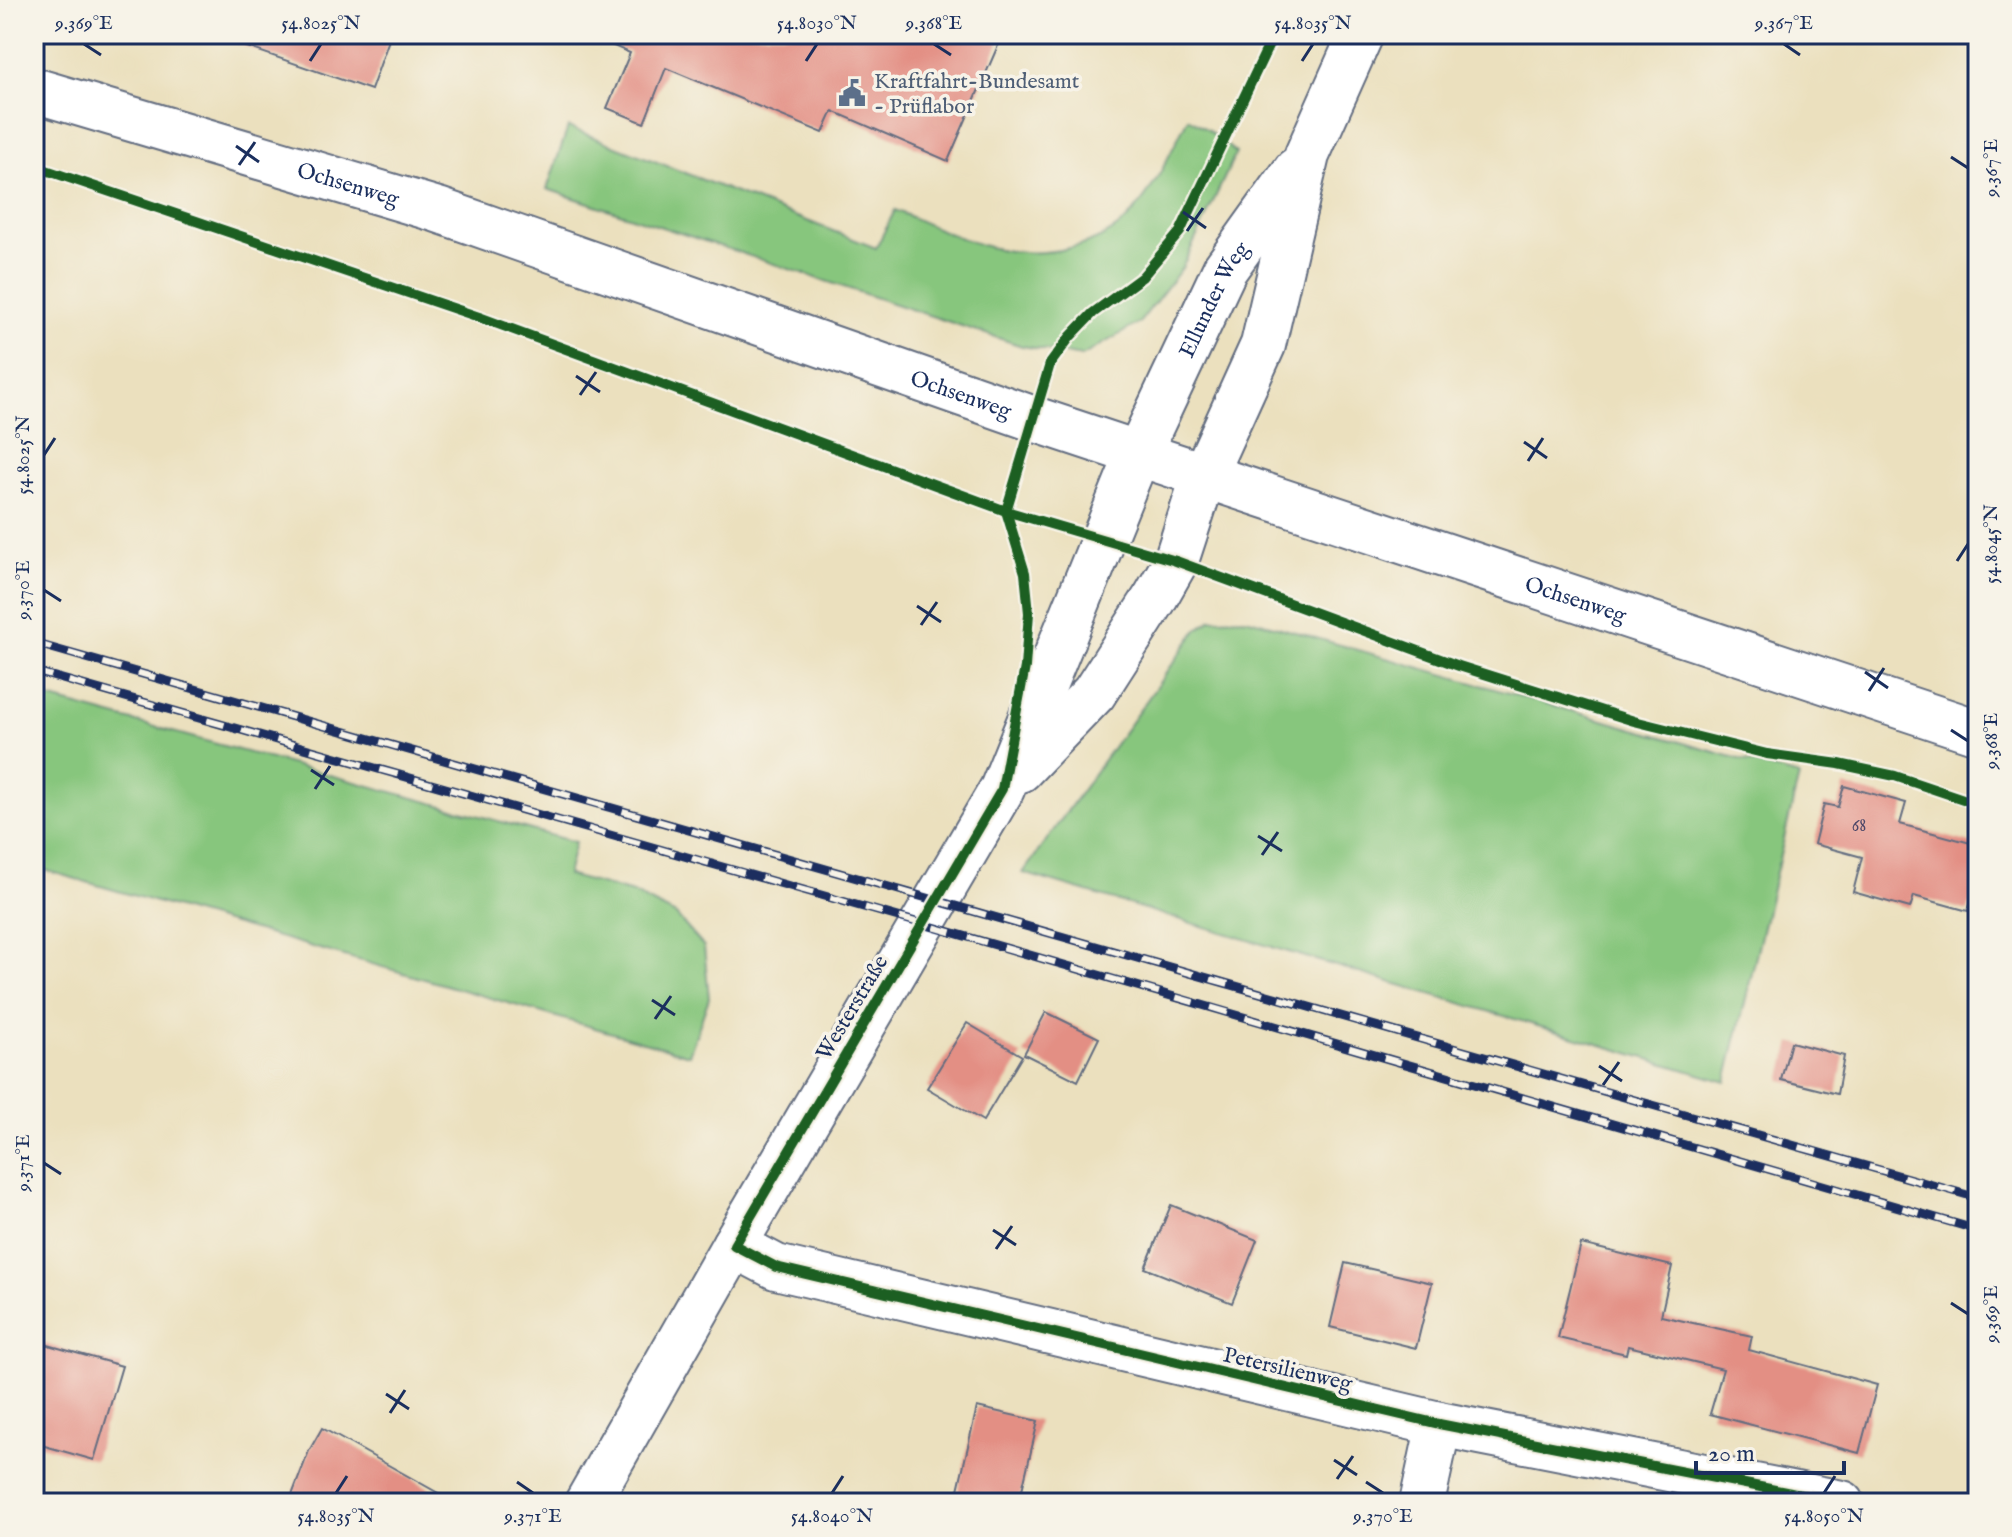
<svg xmlns="http://www.w3.org/2000/svg" width="2012" height="1537" viewBox="0 0 2012 1537" font-family="'IM FELL English',serif">
<style>
.green{fill:#87c67d;stroke:#517a6e;stroke-width:2}
.building{fill:#e38f84}
.lines{fill:none;stroke-linecap:round;stroke-linejoin:round}
.minor-casing{stroke:#646d80;stroke-width:48}
.major-casing{stroke:#646d80;stroke-width:48}
.minor{stroke:#fff;stroke-width:44}
.major{stroke:#fff;stroke-width:44}
.rail-casing{stroke:#1b2f5e;stroke-width:9}
.rail{stroke:#f7f3e8;stroke-width:6;stroke-dasharray:18;stroke-linecap:butt}
.cycleway-casing{stroke:#f7f3e8;stroke-width:15}
.cycleway{stroke:#1b5e20;stroke-width:10}
.ticks{fill:none;stroke:#1b2f5e;stroke-width:3}
.labels{text-anchor:middle;stroke-width:7;stroke-linejoin:round;paint-order:stroke}
.number-label{font-size:18px;fill:#4d4768}
.service-label{font-size:22px;fill:#4e5e75;stroke:#f7f3e8;text-anchor:start}
.street-label{font-size:22px;fill:#1b2f5e;stroke:#f7f3e8}
.neatline{fill:none;stroke:#1b2f5e;stroke-width:3}
.ticks-label{font-size:20px;text-anchor:middle;fill:#1b2f5e}
</style>
<rect width="100%" height="100%" fill="#f7f3e8"/>
<filter id="ink" filterUnits="userSpaceOnUse"><feTurbulence type="fractalNoise" baseFrequency=".0125" numOctaves="2"/><feDisplacementMap in="SourceGraphic" scale="16" xChannelSelector="R" yChannelSelector="G"/><feConvolveMatrix kernelMatrix="1 2 1 2 8 2 1 2 1" color-interpolation-filters="sRGB"/></filter>
<filter id="wash" filterUnits="userSpaceOnUse"><feTurbulence type="fractalNoise" baseFrequency=".006" numOctaves="4" result="noise"/><feDisplacementMap in="SourceGraphic" scale="32" xChannelSelector="R" yChannelSelector="G"/><feGaussianBlur stdDeviation="1.8" result="paint"/><feColorMatrix in="noise" values="0 0 0 0 0 0 0 0 0 0 0 0 0 0 0 0 0 1.4 0 .05"/><feComposite in="paint" operator="in"/></filter>
<g filter="url(#wash)">
<rect width="100%" height="100%" fill="#ebe0be"/>
<g class="green">
<path d="M 1188,118 L 1208,130 L 1236,153 L 1182,268 L 1139,323 L 1082,356 L 1022,346 L 547,189 L 568,127 L 876,248 L 895,210 C 954,235 1004,264 1070,248 C 1088,244 1109,235 1124,222 C 1153,195 1170,153 1188,118 Z"/>
<polygon points="1246,618 1799,776 1726,1082 1023,873 1197,630 1212,619"/>
<polygon points="34,694 575,842 567,875 633,893 676,915 704,947 709,998 689,1055 34,867"/>
</g>
<g id="blocks">
<g class="building">
<polygon points="228,34 391,34 371,90 227,40"/>
<polygon points="586,34 1003,34 948,161 833,111 823,133 666,68 644,123 607,108 630,53"/>
<polygon points="1844,786 1906,803 1900,824 1978,845 1978,877 1968,911 1914,896 1910,908 1853,892 1862,857 1814,844 1824,804 1838,807"/>
<polygon points="1046,1012 1099,1038 1078,1081 1024,1054"/>
<polygon points="967,1023 1022,1056 983,1121 927,1088"/>
<polygon points="1791,1042 1844,1056 1837,1094 1781,1080"/>
<polygon points="1171,1205 1257,1240 1232,1303 1145,1268"/>
<polygon points="1581,1244 1672,1266 1661,1316 1752,1336 1749,1350 1877,1385 1859,1453 1710,1414 1723,1369 1628,1346 1626,1354 1558,1338"/>
<polygon points="1345,1263 1432,1283 1416,1348 1330,1327"/>
<polygon points="34,1341 122,1366 94,1460 34,1443"/>
<polygon points="977,1407 1038,1421 1019,1503 955,1503"/>
<polygon points="322,1428 456,1503 289,1503 309,1451"/>
</g>
</g>
</g>
<g filter="url(#ink)">
<use href="#blocks" fill-opacity="0" stroke="#646d80" stroke-width="2"/>
<g class="lines">
<g class="minor-casing">
<g id="minor">
<polyline points="1020,770 1094,693 1155,598 1176,561 1204,475"/>
<polyline points="734,1245 776,1267 1439,1424 1842,1503"/>
<polyline points="587,1503 734,1245 1002,789 1138,454"/>
<polyline points="1422,1503 1439,1424"/>
</g>
</g>
<g class="major-casing">
<g id="major">
<path id="s1" d="M 34,90 L 438,210 L 1034,419 L 1978,732"/>
<path id="s2" d="M 1138,454 L 1225,269 L 1296,170"/>
<polyline points="1204,475 1263,345 1307,155 1361,34"/>
</g>
</g>
<use href="#minor" class="minor"/>
<use href="#major" class="major"/>
<g class="rail-casing">
<g id="rail">
<polyline points="34,643 1978,1198"/>
<polyline points="34,671 923,924 1978,1230"/>
</g>
</g>
<use href="#rail" class="rail"/>
<g class="cycleway-casing">
<g id="cycleway">
<polyline points="1274,34 1180,232 1142,277 1093,313 1070,337 1050,364 1006,511 1025,573 1029,613 1025,667 1002,789 734,1245 776,1267 1439,1424 1842,1503"/>
<polyline points="34,166 479,317 1006,511 1176,561 1459,666 1634,721 1767,754 1839,764 1895,776 1978,804"/>
</g>
</g>
<use href="#cycleway" class="cycleway"/>
</g>
</g>
<path class="ticks" d="M 84,44 L 101,55M 934,44 L 951,55M 1784,44 L 1800,55M 310,61 L 321,44M 806,61 L 817,44M 1302,61 L 1313,44M 236,146 L 259,162M 1951,157 L 1968,168M 239,165 L 255,142M 1183,212 L 1206,228M 1187,231 L 1203,208M 576,376 L 600,392M 580,395 L 596,372M 1524,442 L 1547,458M 44,455 L 55,438M 1528,461 L 1543,438M 1957,561 L 1968,544M 44,590 L 61,601M 917,606 L 941,622M 921,625 L 937,602M 1865,672 L 1888,688M 1869,691 L 1884,668M 1951,730 L 1968,741M 311,770 L 334,785M 315,789 L 330,766M 1258,836 L 1282,851M 1262,855 L 1278,832M 652,1000 L 675,1015M 655,1019 L 671,996M 1599,1066 L 1622,1081M 1603,1085 L 1619,1062M 44,1163 L 61,1174M 993,1230 L 1016,1245M 996,1249 L 1012,1226M 1951,1303 L 1968,1314M 386,1394 L 409,1409M 390,1413 L 405,1390M 1334,1460 L 1357,1475M 1337,1479 L 1353,1456M 517,1482 L 533,1493M 1366,1482 L 1383,1493M 336,1493 L 347,1476M 832,1493 L 843,1476M 1824,1493 L 1835,1476"/>
<defs>
<g id="civic-bare" transform="scale(2.16)"><path d="M-.6-6.5H3V-4.5H.6V-3L4-1V1h2V6H-6V1h2V-1L-.6-3ZM-1.2 2.5V6h2.4V2.5Z" fill="#5c6f8a" stroke="#f7f3e8" stroke-width="2.5" paint-order="stroke"/></g>
</defs>
<g fill-rule="evenodd">
<use href="#civic-bare" x="852" y="93"/>
</g>
<g class="labels">
<g class="number-label">
<text x="1859" y="831">68</text>
</g>
<g class="service-label">
<text x="874" y="88">Kraftfahrt-Bundesamt<tspan x="874" dy="25">- Prüflabor</tspan></text>
</g>
<g class="street-label">
<text dy="8" stroke="none"><textPath href="#s1" startOffset="328">Ochsenweg</textPath></text>
<text dy="8" stroke="none"><textPath href="#s2" startOffset="172">Ellunder Weg</textPath></text>
<text dy="8" stroke="none"><textPath href="#s1" startOffset="976">Ochsenweg</textPath></text>
<text dy="8" stroke="none"><textPath href="#s1" startOffset="1624">Ochsenweg</textPath></text>
<text transform="translate(851 1007) rotate(-59)" y="8">Westerstraße</text>
<text transform="translate(1288 1368) rotate(13)" y="8">Petersilienweg</text>
</g>
</g>
<rect width="2012" height="1537" fill="none" stroke="#f7f3e8" stroke-width="88"/>
<path d="M1696 1461v12h148v-12" fill="none" stroke="#1b2f5e" stroke-width="4"/>
<text x="1708" y="1461" font-size="24" fill="#1b2f5e" stroke="#f7f3e8" stroke-width="6" paint-order="stroke">20 m</text>
<rect x="44" y="44" width="1924" height="1449" class="neatline"/>
<g class="ticks-label">
<text x="84" y="29">9.369°E</text>
<text x="321" y="29">54.8025°N</text>
<text x="817" y="29">54.8030°N</text>
<text x="934" y="29">9.368°E</text>
<text x="1313" y="29">54.8035°N</text>
<text x="1784" y="29">9.367°E</text>
<text transform="translate(1990 168) rotate(-90)" y="7">9.367°E</text>
<text transform="translate(22 455) rotate(-90)" y="7">54.8025°N</text>
<text transform="translate(1990 544) rotate(-90)" y="7">54.8045°N</text>
<text transform="translate(22 590) rotate(-90)" y="7">9.370°E</text>
<text transform="translate(1990 741) rotate(-90)" y="7">9.368°E</text>
<text transform="translate(22 1163) rotate(-90)" y="7">9.371°E</text>
<text transform="translate(1990 1314) rotate(-90)" y="7">9.369°E</text>
<text x="336" y="1522">54.8035°N</text>
<text x="533" y="1522">9.371°E</text>
<text x="832" y="1522">54.8040°N</text>
<text x="1383" y="1522">9.370°E</text>
<text x="1824" y="1522">54.8050°N</text>
</g>
</svg>
